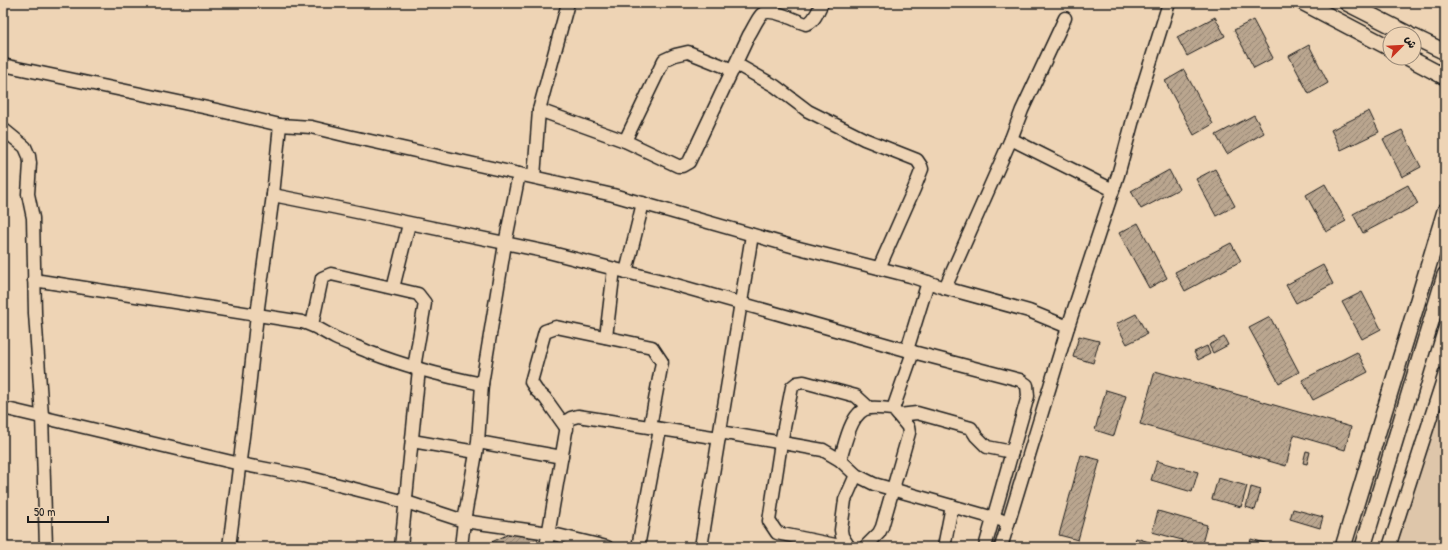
<svg xmlns="http://www.w3.org/2000/svg" width="1448" height="550" viewBox="0 0 1448 550" font-family="'Patrick Hand','Playpen Sans Arabic',sans-serif">
<style>
.built{fill:#dec6aa}
.building{fill:url(#building-hatch);stroke:#1c1c1c}
.lines{fill:none;stroke-linecap:round;stroke-linejoin:round}
.minor-casing{stroke:#1c1c1c;stroke-width:15}
.major-casing{stroke:#1c1c1c;stroke-width:18}
.minor{stroke:#eed4b5;stroke-width:12}
.major{stroke:#eed4b5;stroke-width:15}
</style>
<defs>
<pattern id="building-hatch" width="6" height="6" patternUnits="userSpaceOnUse"><rect width="6" height="6" fill="#baa68f"/><path d="M-1 1l2-2M0 6l6-6M5 7l2-2" fill="none" stroke="#968674"/></pattern>
</defs>
<rect width="100%" height="100%" fill="#eed4b5"/>
<filter id="ink" filterUnits="userSpaceOnUse"><feTurbulence type="fractalNoise" baseFrequency=".025" numOctaves="2"/><feDisplacementMap in="SourceGraphic" scale="8" xChannelSelector="R" yChannelSelector="G"/><feConvolveMatrix kernelMatrix="1 2 1 2 8 2 1 2 1" color-interpolation-filters="sRGB"/></filter>
<g filter="url(#ink)">
<polygon class="built" points="1445,395 1445,547 1396,547"/>
<g class="building">
<polygon points="1215,17 1225,36 1187,56 1177,37"/>
<polygon points="1253,20 1273,58 1254,68 1234,30"/>
<polygon points="1309,45 1328,83 1309,94 1289,56"/>
<polygon points="1184,70 1213,124 1194,135 1165,81"/>
<polygon points="1369,111 1379,132 1341,150 1331,130"/>
<polygon points="1254,115 1264,133 1227,154 1216,135"/>
<polygon points="1402,130 1421,167 1402,177 1383,139"/>
<polygon points="1215,169 1235,206 1216,216 1196,179"/>
<polygon points="1169,170 1179,189 1141,209 1131,191"/>
<polygon points="1325,184 1346,221 1326,232 1306,195"/>
<polygon points="1408,185 1418,204 1363,233 1353,214"/>
<polygon points="1138,223 1167,278 1149,288 1119,233"/>
<polygon points="1231,243 1241,261 1185,291 1175,272"/>
<polygon points="1323,265 1333,284 1296,303 1286,285"/>
<polygon points="1362,292 1381,329 1362,339 1342,302"/>
<polygon points="1136,314 1147,334 1127,344 1116,324"/>
<polygon points="1270,317 1299,372 1279,383 1249,328"/>
<polygon points="1079,336 1099,341 1093,363 1073,357"/>
<polygon points="1224,337 1228,345 1213,353 1209,345"/>
<polygon points="1207,346 1210,354 1198,360 1194,352"/>
<polygon points="1357,352 1368,372 1313,400 1302,380"/>
<polygon points="1155,371 1351,427 1345,450 1294,435 1286,466 1140,424"/>
<polygon points="1106,390 1126,396 1114,436 1095,430"/>
<polygon points="1306,451 1310,452 1307,464 1303,463"/>
<polygon points="1081,455 1100,460 1078,540 1059,535"/>
<polygon points="1157,461 1198,472 1192,492 1151,480"/>
<polygon points="1218,478 1247,486 1241,507 1212,499"/>
<polygon points="1251,487 1261,490 1255,510 1246,507"/>
<polygon points="1293,509 1323,517 1320,528 1290,519"/>
<polygon points="1158,511 1207,525 1201,547 1180,547 1182,540 1152,532"/>
<polygon points="511,533 538,538 536,547 481,547"/>
<polygon points="1136,538 1156,544 1155,547 1133,547"/>
<polygon points="1251,539 1272,545 1271,547 1249,547"/>
</g>
<g class="lines">
<g class="minor-casing">
<g id="minor">
<polyline points="736,64 775,86 808,111 864,139 917,160 921,166 922,169 914,189 879,268"/>
<polyline points="3,65 217,110 280,125 311,127 348,136 613,195 795,247 910,276 945,288 1029,311 1068,327"/>
<path d="M 539,110 L 625,141 L 678,166 L 682,166 L 689,162 L 749,35 C 753,29 756,21 761,15 C 769,6 796,21 806,24 C 815,22 818,10 822,3"/>
<polyline points="3,129 25,147 29,156 30,163 28,194 33,218 35,313 42,416 46,547"/>
<polyline points="1011,139 1113,190"/>
<polyline points="625,141 664,60 675,55 688,52 733,70"/>
<polyline points="534,177 539,110 568,3"/>
<polyline points="273,195 333,207 548,252 662,281 913,352 1020,380 1027,385 1028,396 985,547"/>
<polyline points="626,272 643,203"/>
<path d="M 34,280 L 302,322 C 314,325 324,332 335,338 C 346,343 358,347 369,352 C 407,367 443,376 482,384"/>
<polyline points="393,288 409,224"/>
<polyline points="945,288 1011,139 1022,110 1065,18"/>
<polyline points="312,325 322,278 331,274 418,294 425,303 414,368"/>
<polyline points="606,337 614,269"/>
<polyline points="907,350 928,282"/>
<polyline points="3,408 240,464 303,476 406,502 464,521 549,533 607,547"/>
<polyline points="893,409 913,352"/>
<polyline points="899,415 917,413 971,428 976,436 987,447 1012,452"/>
<polyline points="567,429 545,398 537,391 531,382 545,331 556,327 652,347 662,362 650,427"/>
<polyline points="720,432 823,450 840,460 856,475 874,484 1001,520"/>
<polyline points="412,441 476,452"/>
<polyline points="478,442 562,457"/>
<path d="M 840,460 C 845,445 851,409 870,408 C 878,407 886,409 893,409 L 908,427 L 909,433 L 882,527 L 879,533 L 865,547"/>
<polyline points="229,547 248,397 257,315 273,195 280,125"/>
<polyline points="401,547 419,369"/>
<polyline points="461,547 464,521 478,442 482,384 505,244 519,174"/>
<polyline points="546,547 568,420 571,418 578,416 719,438"/>
<polyline points="638,547 660,429"/>
<polyline points="701,547 752,235"/>
<polyline points="845,547 777,533 769,521 781,443 792,387 797,383 804,382 856,396 869,408"/>
<polyline points="849,547 842,536 841,530 845,500 856,475"/>
<polyline points="944,547 952,506"/>
<polyline points="1001,547 1068,327 1118,175 1137,105 1169,3"/>
<polyline points="1389,547 1445,373"/>
</g>
</g>
<g class="major-casing">
<g id="major">
<polyline points="1304,3 1390,48"/>
<polyline points="1347,3 1408,34"/>
<polyline points="1414,37 1445,52"/>
<polyline points="1409,58 1445,77"/>
<polyline points="1343,547 1445,211"/>
<polyline points="1363,547 1445,275"/>
</g>
</g>
<use href="#minor" class="minor"/>
<use href="#major" class="major"/>
</g>
</g>
<rect width="1448" height="550" fill="none" stroke="#eed4b5" stroke-width="16"/>
<rect x="8" y="8" width="1432" height="534" fill="none" stroke="#1c1c1c" stroke-width="1.5" filter="url(#ink)"/>
<g transform="translate(1402 46) rotate(66)"><circle r="19" fill="#eed4b5" stroke="#9a8a78"/>
<path d="M0-3L7 15L0 10L-7 15Z" fill="#c8321e"/>
<text y="-6" font-size="11" font-weight="bold" text-anchor="middle" fill="#1c1c1c">ش</text>
</g>
<path d="M28 516v6h80v-6" fill="none" stroke="#1c1c1c" stroke-width="2"/>
<text x="34" y="516" font-size="12" fill="#1c1c1c" stroke="#eed4b5" stroke-width="3" paint-order="stroke">50 m</text>
</svg>
